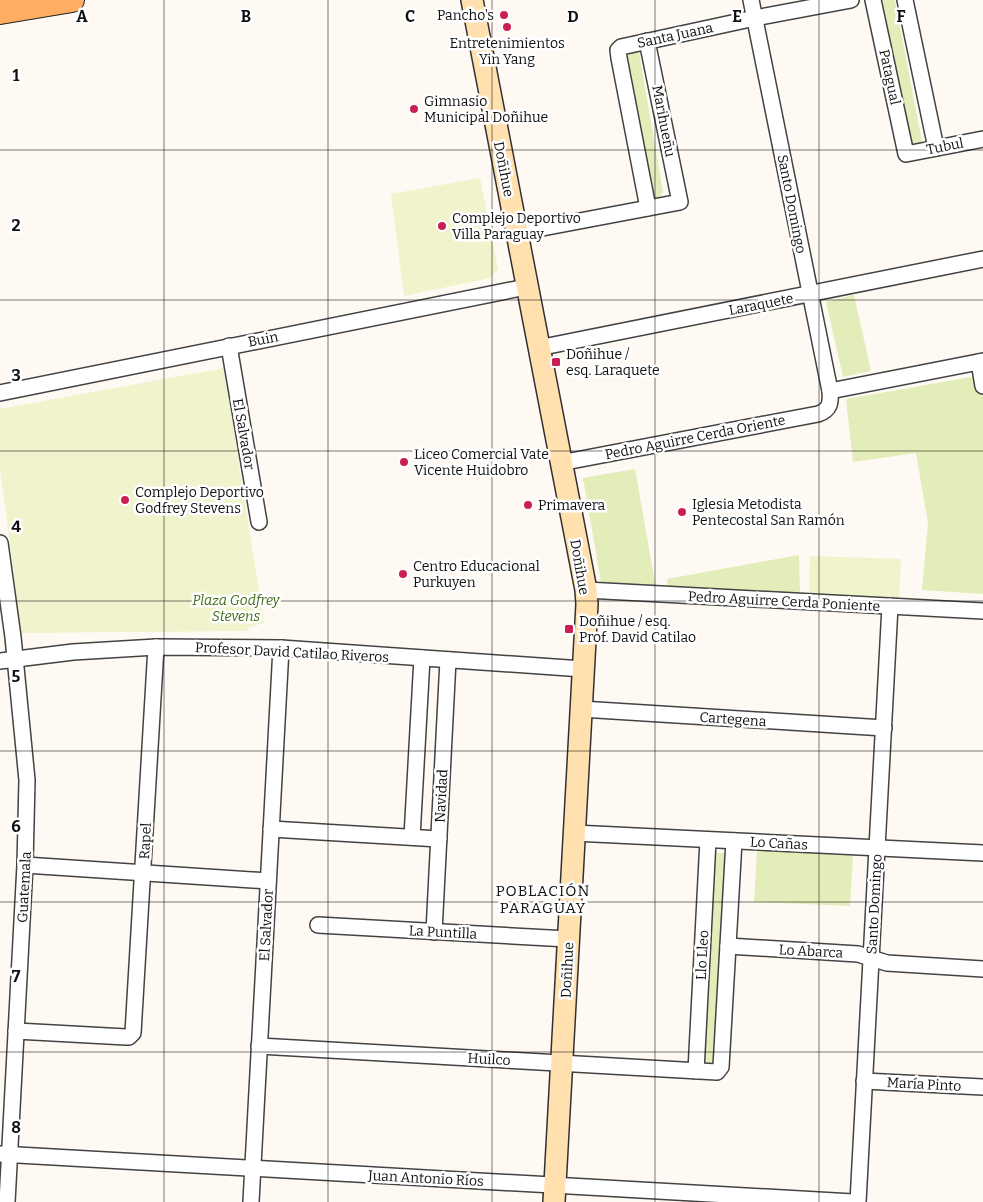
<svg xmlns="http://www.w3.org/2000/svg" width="983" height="1202" viewBox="0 0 983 1202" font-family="Bitter,serif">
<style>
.green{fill:#e2edb9}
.pitch{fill:#f0f3cc}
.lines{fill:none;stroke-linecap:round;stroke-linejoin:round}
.street-casing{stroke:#434343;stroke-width:18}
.secondary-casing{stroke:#323232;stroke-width:24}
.primary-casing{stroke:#212121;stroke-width:26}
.street{stroke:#fff;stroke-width:15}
.secondary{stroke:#ffe0ae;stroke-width:21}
.primary{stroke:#ffae63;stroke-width:24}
.grid{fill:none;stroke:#101010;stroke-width:1;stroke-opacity:0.55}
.poi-dot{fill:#ca1f55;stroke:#fff;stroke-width:2}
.labels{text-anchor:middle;stroke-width:5;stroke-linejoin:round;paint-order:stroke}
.poi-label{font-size:14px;fill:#101010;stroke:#fff;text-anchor:start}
.street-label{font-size:14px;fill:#101010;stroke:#fff}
.park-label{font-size:14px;font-style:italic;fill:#426d1b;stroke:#fff}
.neighbourhood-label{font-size:15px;letter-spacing:1px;fill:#101010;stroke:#fff}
.grid-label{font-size:16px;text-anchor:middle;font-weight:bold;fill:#101010;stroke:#fff;stroke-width:5;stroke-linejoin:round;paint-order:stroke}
</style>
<rect width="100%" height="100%" fill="#fff9f3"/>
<g class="green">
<polygon points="878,0 895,0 922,142 918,147 912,148"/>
<polygon points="638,46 663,192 657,200 650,197 619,50"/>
<polygon points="854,295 871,371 843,377 826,302"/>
<polygon points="983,375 983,594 922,590 928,523 916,453 853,462 846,399"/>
<polygon points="635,469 656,588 602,588 583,478"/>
<polygon points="799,555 800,594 668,590 667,579"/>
<polygon points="757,850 853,855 850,906 754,902"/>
<polygon points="711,853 729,853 716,1066 699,1066"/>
</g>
<g class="pitch">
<polygon points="480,178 498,269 490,278 404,296 391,194"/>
<polygon points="224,368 264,623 249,627 248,631 20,633 12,558 0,470 0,409"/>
<polygon points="810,556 901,559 899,601 809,598"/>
</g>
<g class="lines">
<g class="street-casing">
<g id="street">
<polyline points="873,0 906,154 983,139"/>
<polyline points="905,0 936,148"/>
<polyline points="648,208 619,58 618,50 621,47 755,18 851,0"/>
<polyline points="516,233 680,202 647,41"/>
<polyline points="229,346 259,522"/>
<polyline points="538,348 983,259"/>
<polyline points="979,362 983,386"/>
<polyline points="830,391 983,361"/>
<polyline points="0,393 526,287"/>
<path d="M 560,463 L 818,414 C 830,410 831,403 830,391 L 751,0"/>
<polyline points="0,543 13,637 27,780 25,865 7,1202"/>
<polyline points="586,590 983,611"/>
<polyline points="0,661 73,652 156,647 281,648 583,669"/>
<polyline points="581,709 884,728"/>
<polyline points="271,829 439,839"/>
<polyline points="574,833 983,853"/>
<polyline points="412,837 422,658"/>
<polyline points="25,865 268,881"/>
<polyline points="318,925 568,939"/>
<polyline points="434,932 448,660"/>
<polyline points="728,946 858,954 887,963 983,969"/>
<polyline points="16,1031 126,1037 129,1037 133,1033 156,647"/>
<polyline points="259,1046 717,1072 721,1067 734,841"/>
<polyline points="696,1071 708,840"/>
<polyline points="864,1081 983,1087"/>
<polyline points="0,1154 853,1202"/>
<polyline points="251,1202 281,648"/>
<polyline points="858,1202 890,606"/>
</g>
</g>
<g class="secondary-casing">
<polyline id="secondary" points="472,0 586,590 587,604 554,1202"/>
</g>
<g class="primary-casing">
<polyline id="primary" points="0,12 72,0"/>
</g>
<use href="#street" class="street"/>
<use href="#secondary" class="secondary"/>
<use href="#primary" class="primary"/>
</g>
<path class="grid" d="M 164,0 L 164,1202M 328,0 L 328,1202M 492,0 L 492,1202M 655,0 L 655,1202M 819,0 L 819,1202M 0,150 L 983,150M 0,300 L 983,300M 0,451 L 983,451M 0,601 L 983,601M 0,751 L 983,751M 0,902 L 983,902M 0,1052 L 983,1052"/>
<g class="poi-dot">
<circle cx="504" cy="15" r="5"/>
<circle cx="507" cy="27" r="5"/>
<circle cx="414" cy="109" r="5"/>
<circle cx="442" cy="226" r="5"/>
<rect x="551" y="357" width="10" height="10" rx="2.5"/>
<circle cx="404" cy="462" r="5"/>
<circle cx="125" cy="500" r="5"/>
<circle cx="528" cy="505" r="5"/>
<circle cx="682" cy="512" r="5"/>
<circle cx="403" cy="574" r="5"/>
<rect x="564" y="624" width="10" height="10" rx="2.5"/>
</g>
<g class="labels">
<g class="poi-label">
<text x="494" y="20" text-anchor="end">Pancho's</text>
<text x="507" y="48" text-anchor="middle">Entretenimientos<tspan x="507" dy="16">Yin Yang</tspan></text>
<text x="424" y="106">Gimnasio<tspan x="424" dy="16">Municipal Doñihue</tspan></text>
<text x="452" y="223">Complejo Deportivo<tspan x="452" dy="16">Villa Paraguay</tspan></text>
<text x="566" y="359">Doñihue /<tspan x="566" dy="16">esq. Laraquete</tspan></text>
<text x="414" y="459">Liceo Comercial Vate<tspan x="414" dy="16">Vicente Huidobro</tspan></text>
<text x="135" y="497">Complejo Deportivo<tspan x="135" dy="16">Godfrey Stevens</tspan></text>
<text x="692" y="509">Iglesia Metodista<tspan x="692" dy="16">Pentecostal San Ramón</tspan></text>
<text x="538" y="510">Primavera</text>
<text x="413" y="571">Centro Educacional<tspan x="413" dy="16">Purkuyen</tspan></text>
<text x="579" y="626">Doñihue / esq.<tspan x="579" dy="16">Prof. David Catilao</tspan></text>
</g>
<g class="street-label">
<text transform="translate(675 35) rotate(-12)" y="5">Santa Juana</text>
<text transform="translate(890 77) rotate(78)" y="5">Patagual</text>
<text transform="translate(664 121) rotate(79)" y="5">Marihueñu</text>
<text transform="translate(945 146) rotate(-11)" y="5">Tubul</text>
<text transform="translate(504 169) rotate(79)" y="5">Doñihue</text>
<text transform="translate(792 204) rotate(79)" y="5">Santo Domingo</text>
<text transform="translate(761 304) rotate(-11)" y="5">Laraquete</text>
<text transform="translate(263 339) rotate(-11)" y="5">Buin</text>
<text transform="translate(244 434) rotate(80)" y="5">El Salvador</text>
<text transform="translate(695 437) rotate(-11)" y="5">Pedro Aguirre Cerda Oriente</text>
<text transform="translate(580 567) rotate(80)" y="5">Doñihue</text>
<text transform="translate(784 601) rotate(3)" y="5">Pedro Aguirre Cerda Poniente</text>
<text transform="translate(292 652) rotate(3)" y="5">Profesor David Catilao Riveros</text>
<text transform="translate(733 719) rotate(4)" y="5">Cartegena</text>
<text transform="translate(441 796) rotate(-87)" y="5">Navidad</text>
<text transform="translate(145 841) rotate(-87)" y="5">Rapel</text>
<text transform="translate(779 843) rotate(3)" y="5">Lo Cañas</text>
<text transform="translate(24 887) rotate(-87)" y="5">Guatemala</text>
<text transform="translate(874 904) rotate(-87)" y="5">Santo Domingo</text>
<text transform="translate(266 925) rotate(-87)" y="5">El Salvador</text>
<text transform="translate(443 932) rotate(3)" y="5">La Puntilla</text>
<text transform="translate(811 951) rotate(3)" y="5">Lo Abarca</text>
<text transform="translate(702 955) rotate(-87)" y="5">Llo Lleo</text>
<text transform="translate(567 970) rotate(-87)" y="5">Doñihue</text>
<text transform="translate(489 1059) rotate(3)" y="5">Huilco</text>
<text transform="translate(924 1084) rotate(3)" y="5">María Pinto</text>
<text transform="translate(426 1178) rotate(3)" y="5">Juan Antonio Ríos</text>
</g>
<g class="park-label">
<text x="236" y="605">Plaza Godfrey<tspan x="236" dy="16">Stevens</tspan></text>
</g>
<g class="neighbourhood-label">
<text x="543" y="896">POBLACIÓN<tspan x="543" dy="17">PARAGUAY</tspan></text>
</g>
</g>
<g class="grid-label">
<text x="82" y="22">A</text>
<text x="246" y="22">B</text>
<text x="410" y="22">C</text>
<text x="573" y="22">D</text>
<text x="737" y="22">E</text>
<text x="901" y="22">F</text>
<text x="16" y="81">1</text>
<text x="16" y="231">2</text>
<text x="16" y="381">3</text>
<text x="16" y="532">4</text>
<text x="16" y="682">5</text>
<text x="16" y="832">6</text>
<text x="16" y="982">7</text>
<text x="16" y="1133">8</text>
</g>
</svg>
